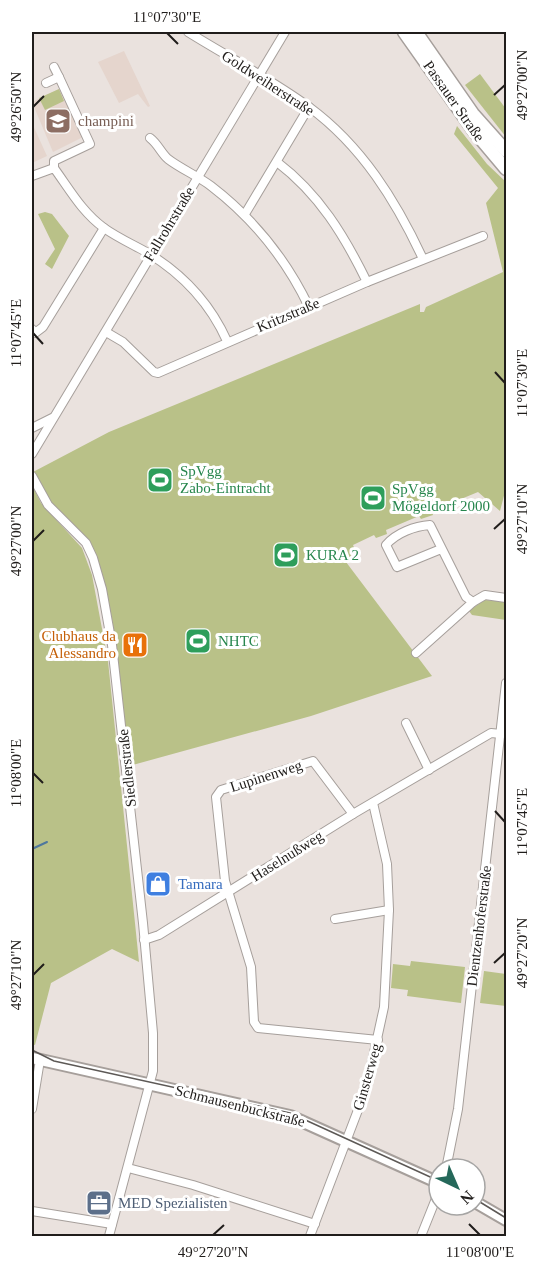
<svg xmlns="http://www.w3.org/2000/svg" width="538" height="1268" viewBox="0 0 538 1268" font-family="Georgia,serif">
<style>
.built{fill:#e5d5cd}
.green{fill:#b9c188}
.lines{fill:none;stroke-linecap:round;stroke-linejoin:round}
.stream{stroke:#4e779e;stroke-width:2}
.minor-casing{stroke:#a69f9b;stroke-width:10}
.tertiary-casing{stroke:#a69f9b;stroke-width:14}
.primary-casing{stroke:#a69f9b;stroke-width:15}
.minor{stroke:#fff;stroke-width:8}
.tertiary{stroke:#fff;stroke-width:10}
.primary{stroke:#fff;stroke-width:12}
.tram{stroke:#5d5956;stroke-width:1.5}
.ticks{fill:none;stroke:#201d1b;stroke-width:2}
.labels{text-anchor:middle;stroke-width:6;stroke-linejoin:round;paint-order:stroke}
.street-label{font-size:15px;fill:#201d1b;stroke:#fff}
.education-label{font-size:15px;fill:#785e54;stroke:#fff;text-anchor:start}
.leisure-label{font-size:15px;fill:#27864d;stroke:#fff;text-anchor:start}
.food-label{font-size:15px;fill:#c56008;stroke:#fff;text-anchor:end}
.shop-label{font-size:15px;fill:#366cbe;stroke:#fff;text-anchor:start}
.service-label{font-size:15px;fill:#4e5e75;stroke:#fff;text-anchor:start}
.neatline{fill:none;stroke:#201d1b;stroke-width:2}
.ticks-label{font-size:15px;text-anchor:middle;fill:#201d1b}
</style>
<rect width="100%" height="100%" fill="#eae2de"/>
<g class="built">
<polygon points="124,51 150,106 148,107 138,94 119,103 98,62"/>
<polygon points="61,88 85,136 53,152 32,102"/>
<polygon points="32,123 47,156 32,163"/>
</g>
<g class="green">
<polygon points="480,74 506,109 506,137 465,85"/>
<polygon points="59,89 64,101 45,110 39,98"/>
<polygon points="457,126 487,164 506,182 506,488 500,511 478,492 432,511 433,515 421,519 419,516 386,530 387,534 376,538 374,535 353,545 355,550 346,562 432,676 311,716 129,766 112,619 96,557 50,504 33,472 109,432 420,304 420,312 424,312 426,307 503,272 486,203 498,188 454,134"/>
<polygon points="45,212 52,214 69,236 52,269 45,264 55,249 38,214"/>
<polygon points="32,485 41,503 82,548 92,575 108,661 139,962 112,949 51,983 35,1045 32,1044"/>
<polygon points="484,600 506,601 506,620 472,615 469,611"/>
<polygon points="411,961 465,967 461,1003 407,996 408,990 391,988 393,964 410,966"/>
<polygon points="484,971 506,974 506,1006 480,1003"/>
</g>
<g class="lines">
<polyline class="stream" points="32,849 47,842"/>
<g class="minor-casing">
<g id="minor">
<path d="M 188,32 C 228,57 271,79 309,107 C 362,146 396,201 423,259"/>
<polyline points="54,67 59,77"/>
<polyline points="46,83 59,77 90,144 54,161 54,168"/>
<path d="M 150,138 C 158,144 161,153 168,159 C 181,169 198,176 211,186 C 254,219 286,259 309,307"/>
<path d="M 277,162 C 319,194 344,235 367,282"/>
<path d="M 32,176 L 54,168 C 70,190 82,212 104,228 C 118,238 134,245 148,253 C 184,275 210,303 227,341"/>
<polyline points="245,214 309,107"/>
<polyline points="32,329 35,333 43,327 104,228"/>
<polyline points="106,332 123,342 154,372 158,373 367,282 483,236"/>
<polyline points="32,428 52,418"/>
<polyline points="32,454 285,32"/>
<polyline points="32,476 48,505 86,543 93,558 102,589 112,645 143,923 153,1033 153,1071 109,1236"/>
<path d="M 441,549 L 397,567 L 386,545 C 396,533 415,526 430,525 L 466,597 L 473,602 L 485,595 L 506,598"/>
<polyline points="416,653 473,602"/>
<polyline points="406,723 429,770"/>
<polyline points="353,814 313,761 221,790 216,797 225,881 251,967 254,1022 258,1028 378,1040"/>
<polyline points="335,919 389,910"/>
<polyline points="144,940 159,935 353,814 491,733 501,734"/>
<polyline points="32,1109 40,1060"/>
<polyline points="128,1168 193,1185 315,1224"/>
<polyline points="446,1169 458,1109 506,683"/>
<polyline points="32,1211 112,1224"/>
<polyline points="310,1236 366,1089 384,1007 389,910 387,864 373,803"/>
<polyline points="421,1236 439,1191"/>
</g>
</g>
<g class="tertiary-casing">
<g id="tertiary">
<polyline points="32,1058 290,1116 439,1183"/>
<polyline points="475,1202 506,1220"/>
</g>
</g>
<g class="primary-casing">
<g id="primary">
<polyline points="404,32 474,131 506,169"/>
<polyline points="416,32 473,114 506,151"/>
</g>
</g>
<use href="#minor" class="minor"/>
<use href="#tertiary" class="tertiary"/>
<use href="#primary" class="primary"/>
<g class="tram">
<polyline points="32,1050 54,1061 290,1113 439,1181"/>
<polyline points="475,1199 506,1218"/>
</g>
</g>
<path class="ticks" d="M 167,33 L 178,44M 494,95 L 505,85M 33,107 L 44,96M 33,333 L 43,344M 495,372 L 505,383M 494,529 L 505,519M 33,541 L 44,530M 33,773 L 43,783M 495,811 L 505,822M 494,963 L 505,953M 33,975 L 44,964M 469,1224 L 480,1235M 213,1235 L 224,1225"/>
<defs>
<g id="school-square" transform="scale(1.35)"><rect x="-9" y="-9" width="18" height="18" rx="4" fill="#8d6e63" stroke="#fff"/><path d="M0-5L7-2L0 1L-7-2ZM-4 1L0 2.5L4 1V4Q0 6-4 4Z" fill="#fff"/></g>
<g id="stadium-square" transform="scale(1.35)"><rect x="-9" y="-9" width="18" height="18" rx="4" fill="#2e9e5b" stroke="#fff"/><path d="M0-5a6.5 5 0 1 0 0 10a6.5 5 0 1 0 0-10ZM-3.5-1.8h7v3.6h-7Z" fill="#fff"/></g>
<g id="restaurant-square" transform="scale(1.35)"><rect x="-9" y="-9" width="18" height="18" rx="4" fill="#e8710a" stroke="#fff"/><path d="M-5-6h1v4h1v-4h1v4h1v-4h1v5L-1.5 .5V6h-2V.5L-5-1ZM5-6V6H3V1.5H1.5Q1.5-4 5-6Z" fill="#fff"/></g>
<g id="shop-square" transform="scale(1.35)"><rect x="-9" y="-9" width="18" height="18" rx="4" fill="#3f7fe0" stroke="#fff"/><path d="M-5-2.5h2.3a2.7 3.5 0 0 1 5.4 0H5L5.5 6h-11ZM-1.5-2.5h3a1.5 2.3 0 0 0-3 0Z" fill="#fff"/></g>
<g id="office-square" transform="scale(1.35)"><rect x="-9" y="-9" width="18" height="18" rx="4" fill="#5c6f8a" stroke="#fff"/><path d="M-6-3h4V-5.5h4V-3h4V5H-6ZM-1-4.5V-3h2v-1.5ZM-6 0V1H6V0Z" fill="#fff"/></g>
</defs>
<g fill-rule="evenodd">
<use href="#school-square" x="58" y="121"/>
<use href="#stadium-square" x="160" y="480"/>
<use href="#stadium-square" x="373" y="498"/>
<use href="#stadium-square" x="286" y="555"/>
<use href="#stadium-square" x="198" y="641"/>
<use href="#restaurant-square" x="135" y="645"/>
<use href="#shop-square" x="158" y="884"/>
<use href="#office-square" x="99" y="1203"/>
</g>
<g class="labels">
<g class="street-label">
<text transform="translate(268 83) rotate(33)" y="5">Goldweiherstraße</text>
<text transform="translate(454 101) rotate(55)" y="5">Passauer Straße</text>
<text transform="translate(169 224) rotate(-59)" y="5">Fallrohrstraße</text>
<text transform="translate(288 315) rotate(-23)" y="5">Kritzstraße</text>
<text transform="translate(127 768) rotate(-96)" y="5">Siedlerstraße</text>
<text transform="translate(266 776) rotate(-18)" y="5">Lupinenweg</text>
<text transform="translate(287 856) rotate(-32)" y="5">Haselnußweg</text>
<text transform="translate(479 926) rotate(-83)" y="5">Dientzenhoferstraße</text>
<text transform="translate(367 1077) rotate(-74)" y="5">Ginsterweg</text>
<text transform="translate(240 1106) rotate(14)" y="5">Schmausenbuckstraße</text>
</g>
<g class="education-label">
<text x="78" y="126">champini</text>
</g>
<g class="leisure-label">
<text x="180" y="476">SpVgg<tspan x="180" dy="17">Zabo-Eintracht</tspan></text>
<text x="392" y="494">SpVgg<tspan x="392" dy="17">Mögeldorf 2000</tspan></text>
<text x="306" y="560">KURA 2</text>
<text x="218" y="646">NHTC</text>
</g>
<g class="food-label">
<text x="116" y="641">Clubhaus da<tspan x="116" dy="17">Alessandro</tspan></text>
</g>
<g class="shop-label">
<text x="178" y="889">Tamara</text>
</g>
<g class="service-label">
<text x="118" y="1208">MED Spezialisten</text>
</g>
</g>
<rect width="538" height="1268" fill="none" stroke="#ffffff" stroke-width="66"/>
<g transform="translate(457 1187) rotate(136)"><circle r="28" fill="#ffffff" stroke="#a6a5a4" stroke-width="1.5"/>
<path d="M0-4.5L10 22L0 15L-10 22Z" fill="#25685a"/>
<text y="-9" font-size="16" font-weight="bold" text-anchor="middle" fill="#201d1b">N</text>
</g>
<rect x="33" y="33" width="472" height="1202" class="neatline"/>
<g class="ticks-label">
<text x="167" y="22">11°07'30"E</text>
<text transform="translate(522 85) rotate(-90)" y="5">49°27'00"N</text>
<text transform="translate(16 107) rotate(-90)" y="5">49°26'50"N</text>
<text transform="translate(16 333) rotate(-90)" y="5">11°07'45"E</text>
<text transform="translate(522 383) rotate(-90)" y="5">11°07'30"E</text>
<text transform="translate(522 519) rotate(-90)" y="5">49°27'10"N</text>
<text transform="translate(16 541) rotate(-90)" y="5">49°27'00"N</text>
<text transform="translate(16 773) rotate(-90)" y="5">11°08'00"E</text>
<text transform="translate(522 822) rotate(-90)" y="5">11°07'45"E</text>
<text transform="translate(522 953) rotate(-90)" y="5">49°27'20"N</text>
<text transform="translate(16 975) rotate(-90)" y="5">49°27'10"N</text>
<text x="213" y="1257">49°27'20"N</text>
<text x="480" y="1257">11°08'00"E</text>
</g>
</svg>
